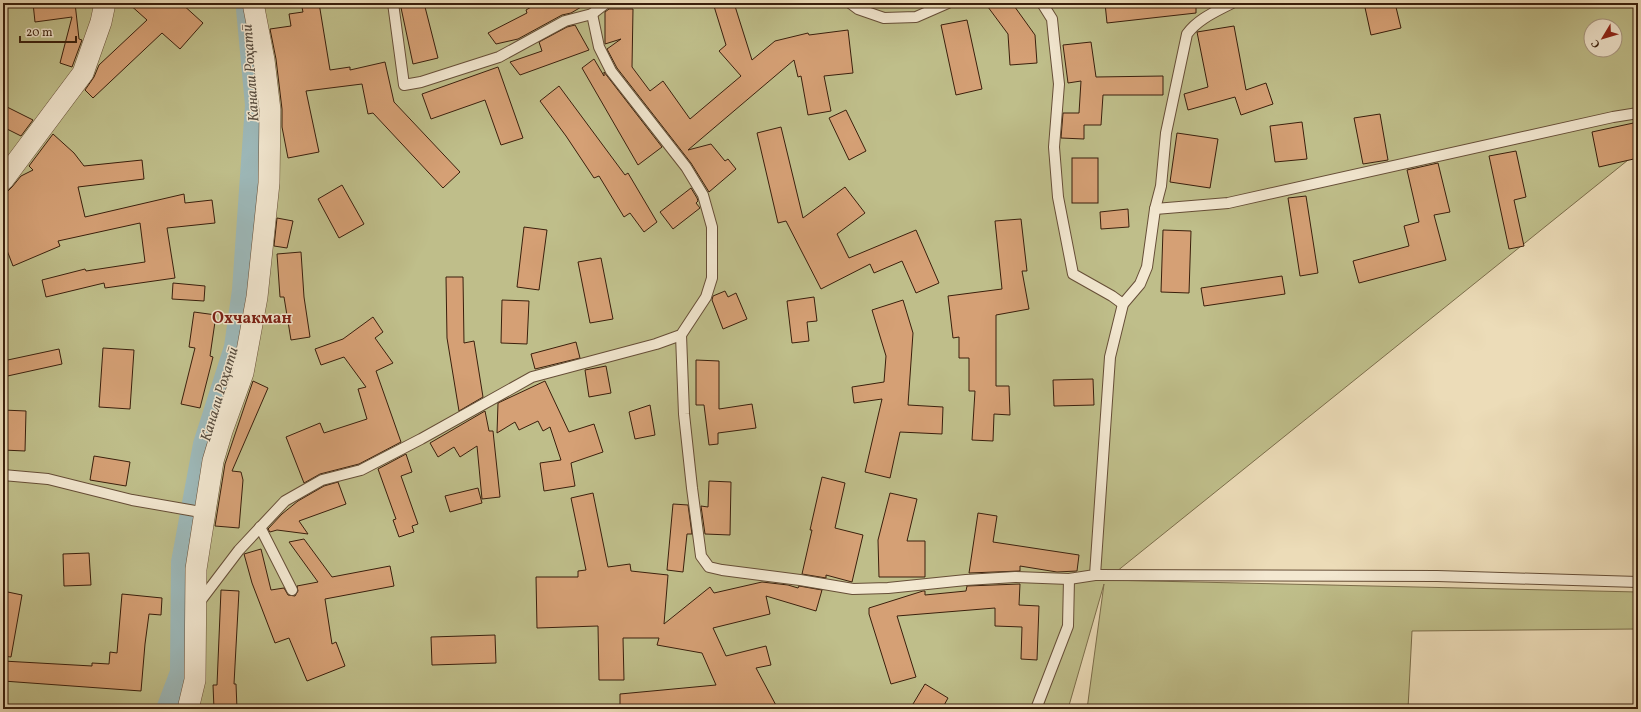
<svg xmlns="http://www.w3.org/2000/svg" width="1641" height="712" viewBox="0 0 1641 712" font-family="Vollkorn,serif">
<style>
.green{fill:#bfbe8a;stroke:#7c6e4b;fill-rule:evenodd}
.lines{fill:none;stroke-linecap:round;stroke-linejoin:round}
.canal{stroke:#9db9ba;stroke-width:20}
.building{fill:#d5a075;stroke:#3a1f0c}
.service-casing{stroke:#664e37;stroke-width:12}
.minor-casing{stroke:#664e37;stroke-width:22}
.service{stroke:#f3e8d1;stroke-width:10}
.minor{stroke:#f3e8d1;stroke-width:21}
.labels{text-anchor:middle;stroke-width:3;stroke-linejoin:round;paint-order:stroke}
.water-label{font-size:15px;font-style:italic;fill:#584d40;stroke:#f3e8d1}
.quarter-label{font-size:16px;font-weight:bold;fill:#7a1f14;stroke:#f3e8d1}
</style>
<rect width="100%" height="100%" fill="#ecdcb8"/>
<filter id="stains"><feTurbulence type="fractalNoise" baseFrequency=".005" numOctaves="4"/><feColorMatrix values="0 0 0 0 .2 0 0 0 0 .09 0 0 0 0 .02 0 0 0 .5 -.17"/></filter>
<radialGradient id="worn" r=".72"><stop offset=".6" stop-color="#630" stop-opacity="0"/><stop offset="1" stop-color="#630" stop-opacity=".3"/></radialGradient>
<path class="green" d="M 3,3 L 1638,3 L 1638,152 L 1106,580 L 1638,592 L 1638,629 L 1412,631 L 1408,709 L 1087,709 L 1104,584 L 1068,709 L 3,709 ZM 1591,26 L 1615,26 L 1615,50 L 1591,50 Z"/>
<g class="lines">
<polyline class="canal" points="166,709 180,672 181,562 203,444 234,347 242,290 255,105 246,9"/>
</g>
<g class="building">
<polygon points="33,3 75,3 79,39 82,40 72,67 60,63 72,17 35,22"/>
<polygon points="128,3 181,3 203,23 180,49 162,33 93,98 85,90 94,77 99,65 147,20"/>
<polygon points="301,3 319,3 330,70 350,67 350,70 385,62 394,102 460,172 443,188 373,113 368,114 362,84 306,91 319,152 288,158 282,127 282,109 276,59 270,29 291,26 289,14 303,12"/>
<polygon points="400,3 424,3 438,58 413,64"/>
<polygon points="538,3 588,3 571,13 562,15 518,39 496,44 488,33 527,13 526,10"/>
<polygon points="713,3 734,3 752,60 775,41 808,33 809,35 848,30 853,73 824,76 831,111 808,115 801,76 798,77 794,60 688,150 711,144 725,161 728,159 736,169 709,192 691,163 617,68 607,49 621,39 605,44 605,12 609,9 633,9 632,67 650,91 663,81 690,119 741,76 719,51 726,45"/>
<polygon points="985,3 1012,3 1035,35 1037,63 1010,65 1008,34"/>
<polygon points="1105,3 1196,3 1196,13 1107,23"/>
<polygon points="1364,3 1395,3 1401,28 1371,35"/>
<polygon points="967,20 982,89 956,95 941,25"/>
<polygon points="575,25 589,50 520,75 510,62 542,51 539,42 567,27"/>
<polygon points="1234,26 1246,90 1266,83 1273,104 1241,115 1235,97 1188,110 1184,94 1208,87 1197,32"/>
<polygon points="1091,42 1096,77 1163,76 1163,95 1103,95 1101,125 1084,125 1084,139 1061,138 1063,113 1079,113 1081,81 1068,83 1063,45"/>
<polygon points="594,59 604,76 604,72 662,147 638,165 582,68"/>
<polygon points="498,67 523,138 501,145 485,100 431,119 422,94"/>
<polygon points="559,86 625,175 628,173 657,222 644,232 630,213 624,217 599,176 594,178 566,136 540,101"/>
<polygon points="3,105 33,120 21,136 3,127"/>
<polygon points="846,110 866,151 849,160 829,118"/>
<polygon points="1380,114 1388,160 1363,164 1354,118"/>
<polygon points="1302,122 1307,159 1275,162 1270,126"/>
<polygon points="1638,122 1638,158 1599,167 1592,132"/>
<polygon points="781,127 803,218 845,187 865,213 837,234 849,258 916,230 939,283 916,293 902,261 874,273 870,264 821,289 786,221 778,223 757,133"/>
<polygon points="1177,133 1218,139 1210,188 1170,182"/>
<polygon points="53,134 74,153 84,166 142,160 144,179 78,187 85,217 184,194 185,203 212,200 215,223 167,228 175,278 105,288 104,283 46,297 42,280 85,269 86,271 145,262 140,223 58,241 60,246 13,266 3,240 3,192 8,191 12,187 21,176 33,170 29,166"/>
<polygon points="1516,151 1526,197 1514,200 1524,246 1509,249 1489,156"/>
<rect x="1072" y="158" width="26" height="45"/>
<polygon points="1438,163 1450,212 1434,215 1446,260 1359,283 1353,261 1409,246 1404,226 1419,222 1407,170"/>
<polygon points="342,185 364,224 339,238 318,199"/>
<polygon points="691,188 697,198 698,201 696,203 700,208 673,229 660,212"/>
<polygon points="1306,196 1318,273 1300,276 1288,198"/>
<polygon points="1128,209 1129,227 1101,229 1100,212"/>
<polygon points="277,218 293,221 287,248 274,246"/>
<polygon points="1021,219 1027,271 1022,271 1029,309 996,315 996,386 1009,386 1010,415 994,414 993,441 972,440 975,391 969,391 969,358 959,358 959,337 953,338 948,296 1002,289 995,221"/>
<polygon points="524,227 547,230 539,290 517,287"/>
<polygon points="1163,230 1191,231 1189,293 1161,292"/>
<polygon points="301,252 304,297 310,337 291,340 284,297 280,297 277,254"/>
<polygon points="601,258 613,319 590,323 578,262"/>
<polygon points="1282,276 1285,294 1204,306 1201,288"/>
<polygon points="446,277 463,277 464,343 474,341 483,397 459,411 447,338"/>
<polygon points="173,283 205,286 204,301 172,299"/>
<polygon points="725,291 728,297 736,293 747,319 723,329 712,300 713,296"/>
<polygon points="814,297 817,321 807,322 809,341 792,343 787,301"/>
<polygon points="502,300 529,301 527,344 501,343"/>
<polygon points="903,300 913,333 908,405 943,407 942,434 900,432 890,478 865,472 882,399 854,403 852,387 884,382 886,356 872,310"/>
<polygon points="194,312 216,315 210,356 213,357 200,408 181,404 195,348 189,347"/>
<polygon points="373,317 383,332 375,338 393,363 376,371 401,442 359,464 320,474 304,483 286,437 320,423 324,433 367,419 358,389 366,387 344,357 321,365 315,349 343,339"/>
<polygon points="576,342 580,358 535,369 531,354"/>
<polygon points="103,348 134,350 130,409 99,407"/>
<polygon points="59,349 62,364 3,377 3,361"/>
<polygon points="696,360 719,361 719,409 752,404 756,428 718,433 718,444 709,445 704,405 696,405"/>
<polygon points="606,366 611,393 589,397 585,370"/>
<polygon points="1093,379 1094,405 1054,406 1053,380"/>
<polygon points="253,381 268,388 232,471 241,472 243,480 239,528 215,526 225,464"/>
<polygon points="545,381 569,432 594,424 603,452 571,463 575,486 544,491 540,463 561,460 550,427 543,431 538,421 519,430 515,422 497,433 498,403"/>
<polygon points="650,405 655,435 635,439 629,412"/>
<polygon points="3,410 26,411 25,451 3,450"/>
<polygon points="485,411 489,431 493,431 500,497 482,499 477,446 460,457 454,447 438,457 430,443"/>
<polygon points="406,454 412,472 401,476 418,524 412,526 414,532 399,537 393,520 396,519 378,469"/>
<polygon points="94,456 130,462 126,486 90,480"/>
<polygon points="822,477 845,483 835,528 863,535 852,582 826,575 826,578 802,574 812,530 810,530"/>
<polygon points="709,481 731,482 730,535 705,534 701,506 708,507"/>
<polygon points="338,482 346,504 299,521 308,534 277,530 270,532 268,529 282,514 298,501 324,486"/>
<polygon points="478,488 482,503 450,512 445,496"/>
<polygon points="593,493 608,567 630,564 631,571 668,575 664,624 710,587 714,593 762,582 788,585 798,588 799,586 822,590 816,611 766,596 770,614 713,628 726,656 766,646 771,665 756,668 778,709 620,709 620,694 716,685 702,653 657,645 659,638 623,638 624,680 599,680 598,626 537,628 536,577 578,577 578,571 586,570 571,498"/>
<polygon points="890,493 917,499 907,541 925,541 925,577 879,577 878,540"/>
<polygon points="673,504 688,505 692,534 687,534 683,572 667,570"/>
<polygon points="978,513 997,516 993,542 1079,555 1077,571 1057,572 1020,566 1020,571 969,573"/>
<polygon points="304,539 332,577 390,566 394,586 325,599 332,644 336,642 345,666 307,681 289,638 275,643 252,583 244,554 261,549 271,590 284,588 288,595 295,596 298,591 297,586 318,582 289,542"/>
<polygon points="89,553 91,585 64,586 63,554"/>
<polygon points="1020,584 1019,605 1039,606 1037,660 1021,659 1022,627 995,626 995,608 897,616 916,677 891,684 869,614 869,608 923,591 925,591 925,595 966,591 967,586"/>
<polygon points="221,590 239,591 234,684 236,684 237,709 214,709 213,685 217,685"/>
<polygon points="3,591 22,595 11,657 3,656"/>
<polygon points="122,594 162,598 161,615 149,614 145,644 141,691 3,681 3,661 92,666 92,663 109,664 110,652 117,653"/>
<polygon points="495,635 496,663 432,665 431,637"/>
<polygon points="925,684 948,698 942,709 910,709"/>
</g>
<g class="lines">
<g class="service-casing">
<g id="service">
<polyline points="393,3 404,85 421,82 499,57 565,21 592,14 606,3"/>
<polyline points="850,3 858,9 884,18 916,17 948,3"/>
<polyline points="1042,3 1052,19 1054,39 1059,84 1054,147 1058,197 1073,274 1112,296 1123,304"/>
<polyline points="1155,209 1228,203 1613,117 1638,113"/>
<path d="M 681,335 L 684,414 L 692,488 L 701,556 L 709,567 L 722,570 L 800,580 L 853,589 L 888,588 L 966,580 L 1015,577 L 1069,579 L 1095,575 L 1110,357 L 1123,304 L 1140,284 L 1147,267 L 1155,209 L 1161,186 L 1166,133 L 1187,34 C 1198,19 1215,12 1232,3"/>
<polyline points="3,475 48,479 132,500 195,511 204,517"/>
<polyline points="260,527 292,590"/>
<polyline points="1095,575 1437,576 1638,582"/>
<polyline points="198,604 239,550 285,501 322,480 361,470 421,439 532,377 656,344 681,335 706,297 712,278 712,227 703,195 686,167 611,71 599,47 592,14"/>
<polyline points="1036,709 1068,626 1069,579"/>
</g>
</g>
<g class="minor-casing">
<g id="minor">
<polyline points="3,180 83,73 101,22 105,3"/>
<polyline points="188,709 195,680 196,569 213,461 222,431 243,373 257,297 269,183 270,110 264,60 253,3"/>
</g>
</g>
<use href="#service" class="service"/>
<use href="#minor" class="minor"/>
</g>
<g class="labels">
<g class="water-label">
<text transform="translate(250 73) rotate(-94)" y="5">Канали Роҳатӣ</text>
<text transform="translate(219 394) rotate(-73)" y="5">Канали Роҳатӣ</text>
</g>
<g class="quarter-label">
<text x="252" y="323">Охчакман</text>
</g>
</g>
<rect width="1641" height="712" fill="none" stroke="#ecdcb8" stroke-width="16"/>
<rect x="4" y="4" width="1633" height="704" fill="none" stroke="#3a1f0c" stroke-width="2"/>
<rect x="8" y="8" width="1625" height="696" fill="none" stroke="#3a1f0c"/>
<g transform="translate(1603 38) rotate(232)"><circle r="19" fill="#f3e8d1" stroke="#a99882"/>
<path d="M0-3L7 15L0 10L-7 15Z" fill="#8f2418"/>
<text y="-6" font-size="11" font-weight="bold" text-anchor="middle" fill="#3a1f0c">С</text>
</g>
<path d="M20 36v6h56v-6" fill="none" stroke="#3a1f0c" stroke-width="2"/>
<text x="26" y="36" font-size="12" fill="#3a1f0c" stroke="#f3e8d1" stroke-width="3" paint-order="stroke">20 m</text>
<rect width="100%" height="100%" filter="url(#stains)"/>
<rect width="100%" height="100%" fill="url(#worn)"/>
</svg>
